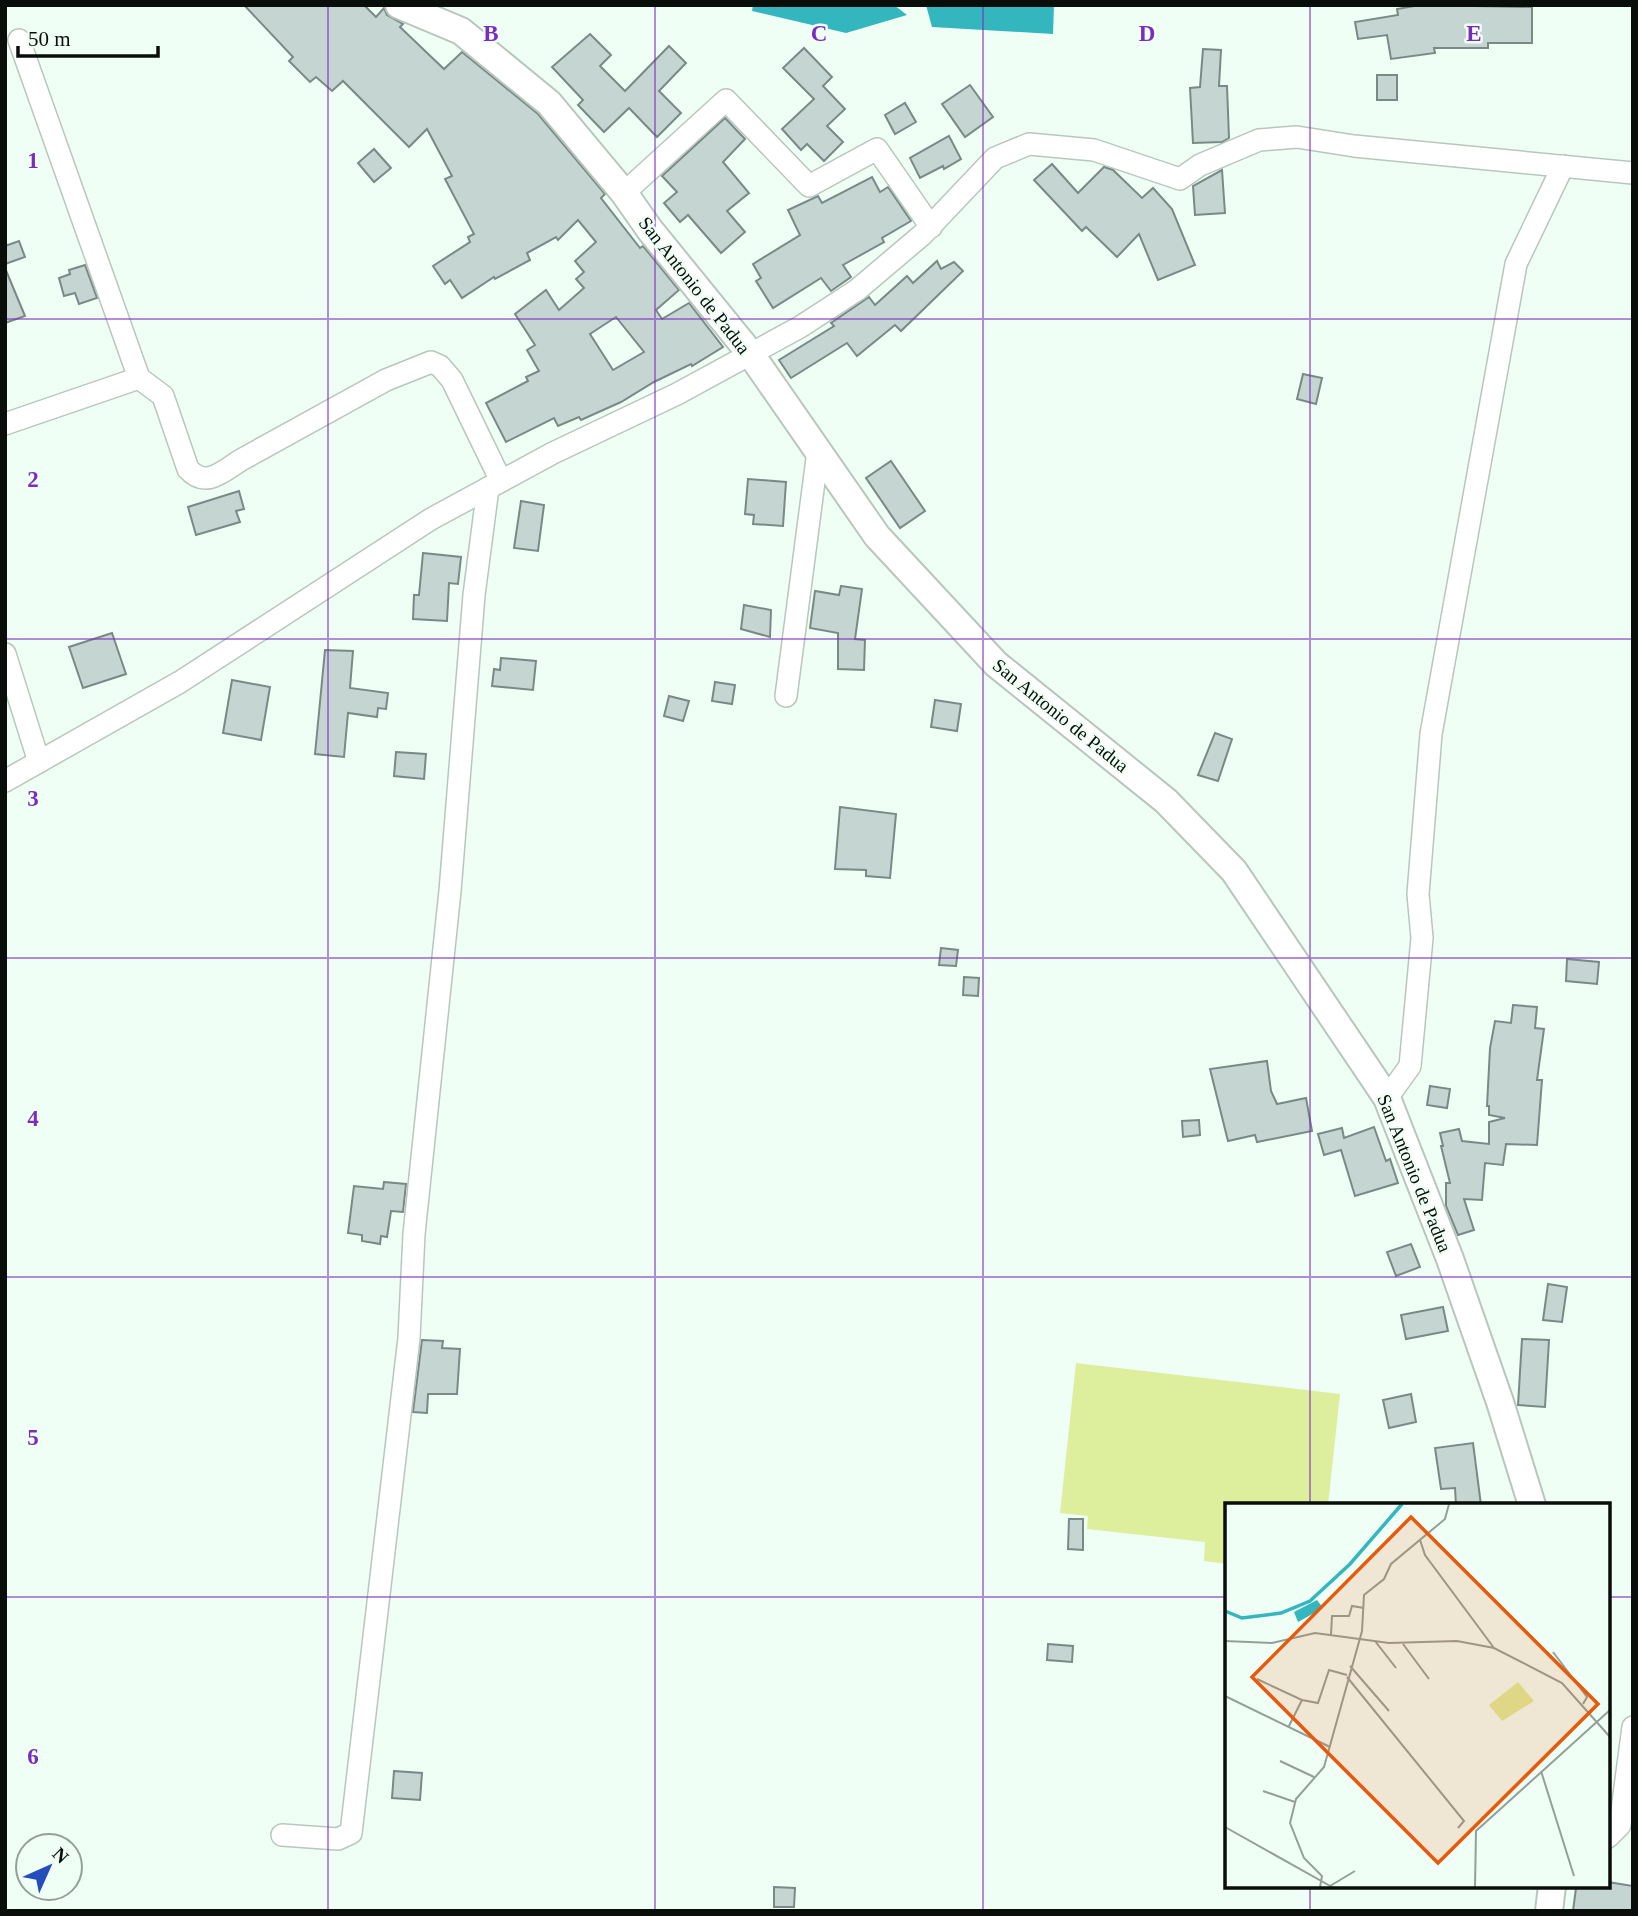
<svg xmlns="http://www.w3.org/2000/svg" width="1638" height="1916" viewBox="0 0 1638 1916" font-family="Georgia,serif">
<style>
.green{fill:#ddee9c}
.water{fill:#34b6bf}
.building{fill:#c5d6d2;stroke:#798a86;stroke-width:2;fill-rule:evenodd}
.lines{fill:none;stroke-linecap:round;stroke-linejoin:round}
.minor-casing{stroke:#b8c7be;stroke-width:24}
.tertiary-casing{stroke:#b8c7be;stroke-width:30}
.minor{stroke:#fff;stroke-width:21}
.tertiary{stroke:#fff;stroke-width:26}
.grid{fill:none;stroke:#7b2cbf;stroke-width:2;stroke-opacity:0.55}
.labels{text-anchor:middle;stroke-width:5;stroke-linejoin:round;paint-order:stroke}
.street-label{font-size:19px;fill:#090e0b;stroke:#f0fff6}
.inset-river{fill:none;stroke:#34b6bf;stroke-width:3.5}
.inset-road{fill:none;stroke:#949f98;stroke-width:2}
.view{fill:#e8590c;fill-opacity:0.15;stroke:#e8590c;stroke-width:3.5}
.inset-edge{fill:none;stroke:#090e0b;stroke-width:3.5}
.grid-label{font-size:23px;text-anchor:middle;font-weight:bold;fill:#7b2cbf;stroke:#f0fff6;stroke-width:5;stroke-linejoin:round;paint-order:stroke}
</style>
<rect width="100%" height="100%" fill="#f0fff6"/>
<polygon class="green" points="1076,1363 1340,1394 1328,1505 1227,1505 1227,1564 1204,1561 1205,1542 1087,1529 1088,1516 1060,1513"/>
<g class="water">
<polygon points="753,5 894,5 907,15 846,33 752,11"/>
<polygon points="926,5 1054,5 1053,34 932,27"/>
</g>
<g class="building">
<path d="M 244,5 L 364,5 L 376,17 L 384,8 L 387,15 L 403,24 L 400,27 L 444,69 L 462,52 L 538,114 L 605,194 L 601,198 L 640,248 L 643,246 L 679,290 L 656,310 L 662,319 L 689,303 L 723,347 L 692,366 L 691,364 L 654,382 L 621,402 L 581,420 L 579,417 L 558,426 L 554,418 L 506,442 L 486,403 L 528,381 L 526,377 L 539,371 L 527,350 L 535,345 L 515,314 L 546,290 L 559,310 L 584,288 L 576,279 L 584,272 L 575,261 L 596,242 L 578,220 L 558,240 L 556,237 L 527,253 L 530,260 L 495,279 L 494,277 L 462,298 L 450,280 L 445,284 L 433,266 L 470,242 L 468,237 L 474,234 L 445,179 L 452,176 L 427,129 L 409,147 L 343,81 L 332,91 L 316,77 L 310,82 L 289,61 L 293,57 ZM 616,317 L 644,352 L 613,370 L 590,334 Z"/>
<polygon points="1420,5 1532,7 1532,43 1488,43 1488,48 1434,48 1435,53 1391,59 1387,35 1358,39 1355,22 1398,15 1397,9"/>
<polygon points="590,34 611,55 600,66 625,91 669,46 686,63 659,91 681,113 657,137 629,108 604,132 578,105 583,100 552,67"/>
<polygon points="804,48 832,77 823,86 845,109 827,126 843,142 824,161 807,144 801,150 782,129 814,99 783,68"/>
<polygon points="1203,49 1221,50 1219,86 1227,86 1229,138 1222,142 1193,143 1190,88 1200,87"/>
<rect x="1377" y="75" width="20" height="25"/>
<polygon points="970,85 993,117 965,137 942,104"/>
<polygon points="905,103 916,122 895,134 885,115"/>
<polygon points="725,118 745,139 723,162 749,193 727,211 745,232 721,253 688,215 680,222 664,203 677,192 662,176"/>
<polygon points="949,136 961,159 944,169 943,166 920,178 910,158"/>
<polygon points="374,149 391,168 374,182 358,163"/>
<polygon points="1052,164 1078,193 1104,167 1113,170 1142,198 1153,188 1172,209 1195,265 1158,280 1139,234 1117,257 1086,227 1082,231 1034,180"/>
<polygon points="1222,170 1225,213 1195,215 1193,186"/>
<polygon points="872,177 880,192 888,187 911,221 882,238 884,242 843,265 851,277 831,291 821,278 773,308 756,281 761,278 753,264 800,235 788,210 818,196 822,203"/>
<polygon points="19,241 25,257 5,264 5,246"/>
<polygon points="937,261 941,269 954,262 963,271 901,331 895,325 857,356 847,343 791,378 779,360 834,326 831,323 869,297 875,305 907,276 913,283"/>
<polygon points="85,265 97,298 79,304 75,293 64,296 59,278 70,274 69,270"/>
<polygon points="5,268 25,316 5,323"/>
<polygon points="1303,374 1322,378 1316,404 1297,399"/>
<polygon points="891,461 925,511 900,528 866,478"/>
<polygon points="748,479 786,482 783,526 753,524 754,515 745,514"/>
<polygon points="239,491 244,509 236,511 240,522 196,535 188,507"/>
<polygon points="521,501 544,505 538,551 514,548"/>
<polygon points="423,553 461,557 458,584 449,583 447,621 413,619 414,595 419,595"/>
<polygon points="841,586 862,589 855,639 865,640 864,670 838,669 838,633 810,628 815,591 839,595"/>
<polygon points="744,605 771,610 770,637 741,629"/>
<polygon points="112,633 126,674 83,688 69,647"/>
<polygon points="325,650 353,651 350,688 388,693 386,709 378,708 377,717 348,713 344,757 315,754"/>
<polygon points="501,658 536,661 533,690 492,686 494,669 500,670"/>
<polygon points="232,680 270,687 261,740 223,733"/>
<polygon points="715,682 735,685 732,704 712,701"/>
<polygon points="669,696 689,701 683,721 664,716"/>
<polygon points="935,700 961,704 957,731 931,727"/>
<polygon points="1215,733 1232,739 1218,781 1198,775"/>
<polygon points="396,752 426,754 424,779 394,776"/>
<polygon points="840,807 896,814 890,878 866,876 866,870 835,869"/>
<polygon points="941,948 958,950 956,966 939,965"/>
<polygon points="1567,959 1599,962 1597,984 1566,981"/>
<polygon points="964,977 979,978 978,996 963,995"/>
<polygon points="1513,1005 1537,1007 1535,1028 1544,1029 1537,1080 1542,1080 1537,1145 1506,1144 1503,1165 1485,1163 1482,1200 1464,1199 1474,1230 1458,1235 1446,1206 1446,1183 1450,1183 1441,1146 1443,1146 1440,1133 1459,1129 1462,1141 1489,1144 1489,1122 1505,1118 1489,1115 1489,1106 1487,1106 1490,1048 1495,1021 1511,1023"/>
<polygon points="1267,1061 1271,1091 1277,1104 1306,1098 1312,1131 1257,1142 1255,1135 1228,1141 1210,1069"/>
<polygon points="1430,1086 1450,1089 1447,1108 1427,1105"/>
<polygon points="1199,1120 1200,1135 1183,1137 1182,1121"/>
<polygon points="1374,1127 1386,1161 1390,1159 1398,1183 1355,1196 1341,1150 1324,1155 1318,1134 1342,1128 1344,1138"/>
<polygon points="384,1182 406,1184 403,1212 391,1211 387,1237 381,1236 380,1244 362,1241 362,1235 348,1233 354,1186 383,1189"/>
<polygon points="1411,1244 1420,1267 1396,1276 1387,1252"/>
<polygon points="1548,1284 1567,1287 1562,1322 1543,1320"/>
<polygon points="1443,1307 1448,1331 1406,1339 1401,1315"/>
<polygon points="1522,1339 1549,1340 1545,1407 1518,1405"/>
<polygon points="422,1340 443,1341 442,1348 460,1349 457,1394 428,1394 427,1413 413,1412"/>
<polygon points="1411,1394 1416,1422 1389,1428 1383,1400"/>
<polygon points="1473,1443 1481,1505 1456,1505 1455,1488 1441,1489 1435,1448"/>
<polygon points="1069,1519 1083,1519 1083,1550 1068,1549"/>
<polygon points="1048,1644 1073,1646 1072,1662 1047,1660"/>
<polygon points="394,1771 422,1773 420,1800 392,1798"/>
<polygon points="1608,1882 1633,1886 1633,1911 1573,1911 1576,1888 1608,1886"/>
<polygon points="774,1887 795,1888 794,1907 774,1907"/>
</g>
<g class="lines">
<g class="minor-casing">
<g id="minor">
<polyline points="624,193 726,100 809,186 877,149 931,227"/>
<path d="M 139,378 L 163,396 L 188,469 C 206,489 223,471 241,460 L 386,380 L 431,362 L 440,366 L 452,380 L 501,481"/>
<polyline points="5,424 139,378 19,40"/>
<polyline points="5,654 39,762"/>
<polyline points="786,696 818,451"/>
<polyline points="5,781 180,682 431,519 553,453 677,394 800,327 857,290 922,235 995,158 1029,144 1094,150 1180,179 1200,165 1259,140 1297,137 1354,146 1633,173"/>
<polyline points="1387,1098 1410,1066 1422,938 1418,894 1431,734 1516,264 1563,166"/>
<polyline points="282,1835 338,1839 351,1833 409,1338 414,1234 450,891 474,595 488,488"/>
<polyline points="1608,1837 1620,1825 1633,1727"/>
</g>
</g>
<g class="tertiary-casing">
<g id="tertiary">
<polyline points="399,5 461,31 549,103 624,193 650,230 750,353 877,536 996,664 1166,801 1234,871 1387,1098 1450,1259 1500,1402 1532,1505"/>
<polyline points="1549,1911 1552,1886"/>
</g>
</g>
<use href="#minor" class="minor"/>
<use href="#tertiary" class="tertiary"/>
</g>
<path class="grid" d="M 328,5 L 328,1911M 655,5 L 655,1911M 983,5 L 983,1911M 1310,5 L 1310,1505M 5,319 L 1633,319M 5,639 L 1633,639M 5,958 L 1633,958M 5,1277 L 1633,1277M 5,1597 L 1227,1597M 1608,1597 L 1633,1597M 1310,1886 L 1310,1911"/>
<g class="labels">
<g class="street-label">
<text transform="translate(695 285) rotate(52)" y="7">San Antonio de Padua</text>
<text transform="translate(1061 715) rotate(39)" y="7">San Antonio de Padua</text>
<text transform="translate(1415 1173) rotate(68)" y="7">San Antonio de Padua</text>
</g>
</g>
<g transform="translate(1225 1503)">
<rect width="385" height="385" fill="#f0fff6"/>
<path d="M 293,179 L 309,198 L 277,218 L 264,202 Z" fill="#ddee9c"/>
<path d="M 92,97 L 98,105 L 73,119 L 69,109 Z" fill="#34b6bf"/>
<path class="inset-river" d="M 0,108 L 17,115 L 33,113 L 56,110 L 85,98 L 125,61 L 177,1"/>
<path class="inset-road" d="M 195,37 L 200,52 L 269,145M 106,132 L 107,113 L 124,113 L 127,103 L 139,105M 0,138 L 47,140 L 90,130 L 164,140 L 232,138 L 269,145 L 337,180 L 385,234M 150,138 L 171,165M 178,141 L 204,176M 328,149 L 362,194 L 358,201M 125,163 L 164,208M 122,174 L 239,318 L 233,325M 32,176 L 77,197 L 64,223M 0,193 L 105,244M 77,197 L 93,200 L 104,167 L 122,172M 55,258 L 89,274M 316,268 L 349,373M 38,288 L 70,299M 0,324 L 107,384M 105,383 L 130,368M 95,384 L 97,373 L 79,355 L 65,320 L 71,296 L 99,264 L 137,128 L 139,92 L 159,76 L 166,61 L 220,16 L 224,1M 250,384 L 251,328 L 385,207"/>
<path class="view" d="M 186,14 L 373,201 L 213,360 L 27,174 Z"/>
<rect width="385" height="385" class="inset-edge"/>
</g>
<g class="grid-label">
<text x="491" y="41">B</text>
<text x="819" y="41">C</text>
<text x="1147" y="41">D</text>
<text x="1474" y="41">E</text>
<text x="33" y="168">1</text>
<text x="33" y="487">2</text>
<text x="33" y="806">3</text>
<text x="33" y="1126">4</text>
<text x="33" y="1445">5</text>
<text x="33" y="1764">6</text>
</g>
<rect width="1638" height="1916" fill="none" stroke="#090e0b" stroke-width="14"/>
<g transform="translate(49 1867) rotate(45)"><circle r="33" fill="#f0fff6" stroke="#949f98" stroke-width="2"/>
<path d="M0-5L12 26L0 18L-12 26Z" fill="#244cba"/>
<text y="-10" font-size="19" font-weight="bold" text-anchor="middle" fill="#090e0b">N</text>
</g>
<path d="M18 46v10h140v-10" fill="none" stroke="#090e0b" stroke-width="3.5"/>
<text x="28" y="46" font-size="21" fill="#090e0b" stroke="#f0fff6" stroke-width="5" paint-order="stroke">50 m</text>
</svg>
